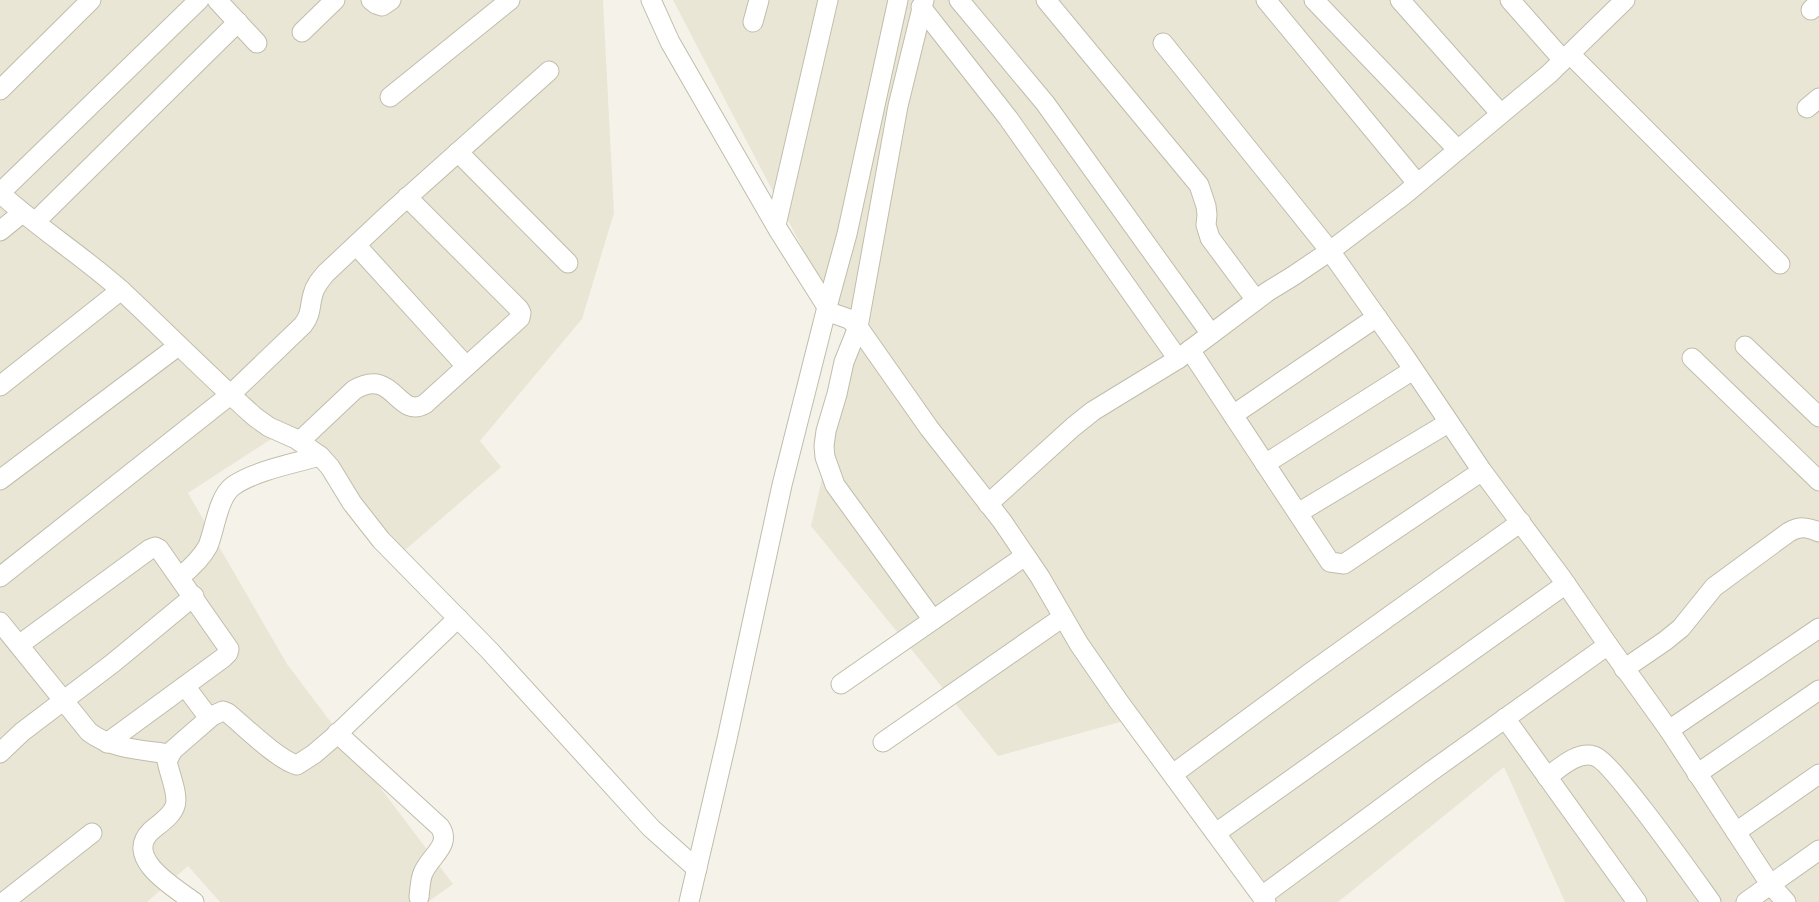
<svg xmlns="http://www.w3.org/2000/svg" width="1819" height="902" viewBox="0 0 1819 902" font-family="'Space Grotesk',sans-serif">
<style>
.residential{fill:#e9e6d6}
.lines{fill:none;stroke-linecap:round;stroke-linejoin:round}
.minor-casing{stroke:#c1bdaa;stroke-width:21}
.minor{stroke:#fff;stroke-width:19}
</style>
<rect width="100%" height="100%" fill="#f5f3e9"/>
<g class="residential">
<polygon points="0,0 603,0 614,213 582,319 480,441 501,467 404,551 285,430 188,493 287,664 453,884 428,902 220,902 188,866 147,902 0,902"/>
<polygon points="673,0 1819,0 1819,902 1565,902 1504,767 1338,902 1268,902 1131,719 998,756 811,526 853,345"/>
</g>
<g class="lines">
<g class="minor-casing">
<g id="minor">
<polyline points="217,0 257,43"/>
<polyline points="371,0 376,4 382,6 391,0"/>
<polyline points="651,0 670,42 779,231 827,307 832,313 849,319 858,327 929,428 1002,521 1040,577 1079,644 1119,702 1266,902"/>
<polyline points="924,0 898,106 858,327 844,362 837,394 826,431 824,446 825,457 835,485 933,620"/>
<polyline points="959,0 1045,103 1211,334"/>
<polyline points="1046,0 1199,185 1206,206 1207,215 1206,225 1210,238 1256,300"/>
<polyline points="1266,0 1417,183"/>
<polyline points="1314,0 1458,150"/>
<polyline points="1400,0 1501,114"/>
<polyline points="1510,0 1563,60"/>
<polyline points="921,7 1008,118 1178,359"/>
<polyline points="1811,10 1819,2"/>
<polyline points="753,22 759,0"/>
<polyline points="302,32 335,0"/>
<polyline points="1163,43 1330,251 1403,354 1482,471 1561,577 1608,645 1669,730 1770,884 1786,902"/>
<polyline points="1570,54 1780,264"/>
<polyline points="0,90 91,0"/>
<polyline points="390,97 510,0"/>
<polyline points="1807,108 1819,98"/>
<polyline points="458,152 568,263"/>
<path d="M 0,193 C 38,228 83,256 122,291 C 167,333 210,377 255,417 L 269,427 L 296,439 L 320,456 L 330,467 L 352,503 L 381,540 L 489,650 L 651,828 L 697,869"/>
<polyline points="0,193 199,0"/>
<polyline points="35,222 238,22"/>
<polyline points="776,225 828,0"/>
<polyline points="0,231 22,213"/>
<polyline points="356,245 466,366"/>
<polyline points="1745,346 1819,417"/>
<polyline points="1190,350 1330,562 1344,564 1482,471"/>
<polyline points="1692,358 1819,481"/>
<polyline points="0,386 121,290"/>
<polyline points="1233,415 1377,317"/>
<path d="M 300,441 L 354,390 C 394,366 397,420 425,404 L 520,318 L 521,313 L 519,309 L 407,197"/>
<polyline points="1265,464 1413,370"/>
<polyline points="0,480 178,346"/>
<polyline points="988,504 1073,427 1093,411 1178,359 1267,292 1293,276 1330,251 1404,195 1549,74 1625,0"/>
<polyline points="1298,513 1448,423"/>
<path d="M 0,577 L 230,395 L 303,325 C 312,313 309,308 313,294 C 315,286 320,280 326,273 L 391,212 L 549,71"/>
<path d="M 180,577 C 191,568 201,559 208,546 C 215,529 218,497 233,486 C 254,471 295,463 320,456"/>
<path d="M 0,622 L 89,732 C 111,749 143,750 169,754"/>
<polyline points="19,645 150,549 155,547 159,549 229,649 228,653 223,658 107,743"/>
<path d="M 1624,669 L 1665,641 L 1681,628 L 1714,587 L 1789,532 C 1800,526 1807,527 1819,532"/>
<polyline points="841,684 1025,556"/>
<polyline points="185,686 209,718"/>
<polyline points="1505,718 1637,902"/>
<polyline points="1669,730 1819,628"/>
<path d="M 337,733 L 440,827 C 452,845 430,856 423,873 C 420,880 420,889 419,897"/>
<polyline points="883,742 1063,617"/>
<polyline points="0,753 22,732 113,663 194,596"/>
<polyline points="1173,774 1310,673 1521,522"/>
<polyline points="1697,774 1819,690"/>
<path d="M 1547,777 C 1560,768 1577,751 1594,756 C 1611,760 1695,880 1711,902"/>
<polyline points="1736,832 1819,774"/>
<polyline points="1216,833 1566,584"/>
<polyline points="1262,896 1430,772 1608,645"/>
<polyline points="4,902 92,833"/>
<path d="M 194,902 C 175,888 123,858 151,831 C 159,824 172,816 175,806 C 179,795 169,773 167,761 L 173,750 L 212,716 L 223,711 L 228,713 C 245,727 278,760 297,765 L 314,754 L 335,736 L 458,618"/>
<polyline points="689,902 727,739 782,485 827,307 847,234 898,0"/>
<polyline points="1746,902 1819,850"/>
</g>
</g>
<use href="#minor" class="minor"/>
</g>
</svg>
